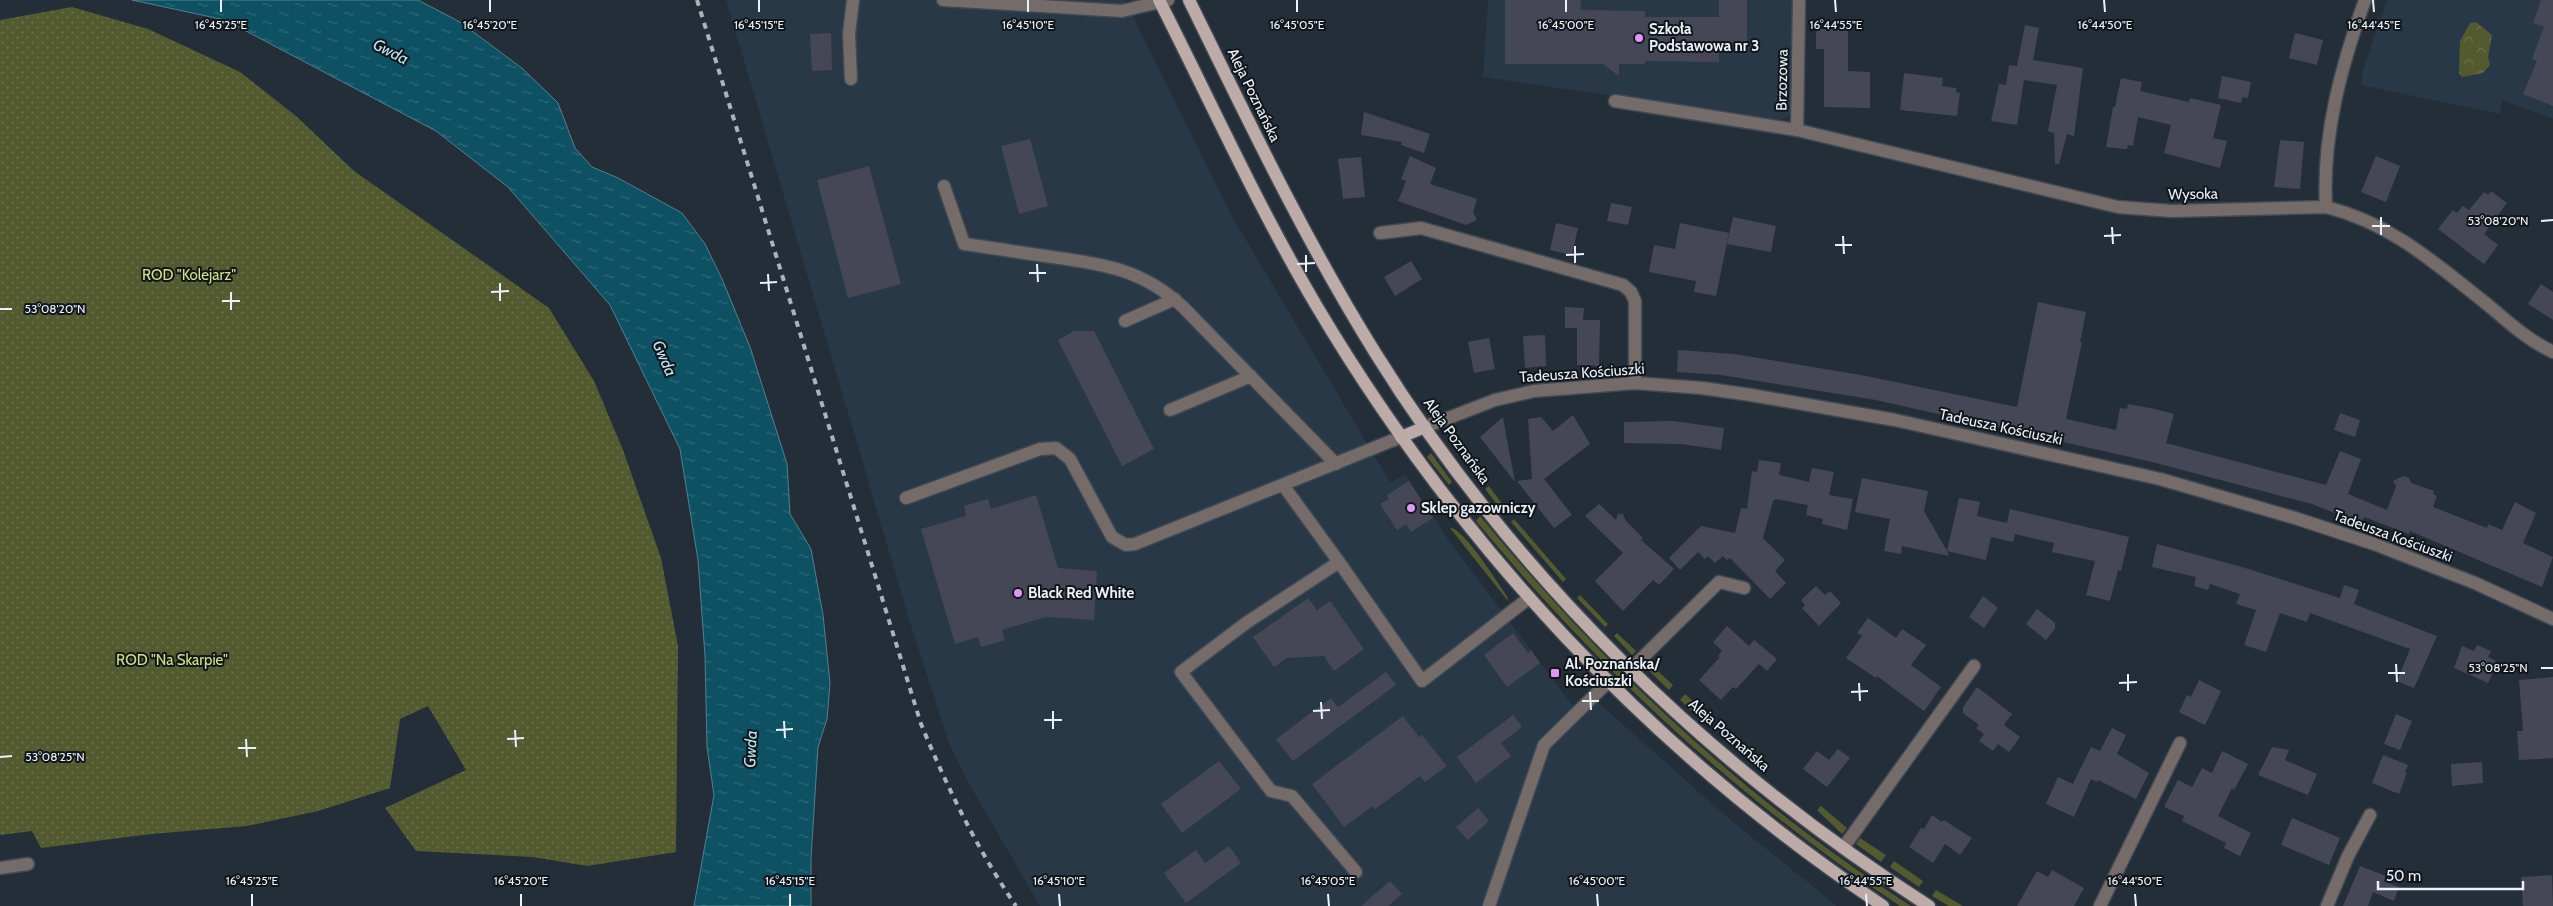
<svg xmlns="http://www.w3.org/2000/svg" width="2553" height="906" viewBox="0 0 2553 906" font-family="Cabin,sans-serif">
<style>
.built{fill:#283847}
.grass{fill:#535a2f}
.forest{fill:url(#forest-crowns)}
.garden{fill:url(#garden-dots)}
.water{fill:url(#water-ripples);stroke:#4f8190}
.building{fill:#454756}
.lines{fill:none;stroke-linecap:round;stroke-linejoin:round}
.minor-casing{stroke:#404954;stroke-width:15}
.major-casing{stroke:#404954;stroke-width:15}
.minor{stroke:#756c6a;stroke-width:12}
.major{stroke:#bcaba6;stroke-width:12}
.rail{stroke:#abb3bb;stroke-width:4;stroke-dasharray:6 6;stroke-linecap:butt}
.ticks{fill:none;stroke:#eaf1f8;stroke-width:2}
.poi-dot{fill:#de98f3;stroke:#11161b;stroke-width:2}
.labels{text-anchor:middle;stroke-width:4;stroke-linejoin:round;paint-order:stroke}
.poi-label{font-size:15px;font-weight:bold;fill:#eaf1f8;stroke:#11161b;text-anchor:start}
.street-label{font-size:15px;fill:#eaf1f8;stroke:#11161b}
.park-label{font-size:15px;fill:#d2e186;stroke:#11161b}
.water-label{font-size:16px;font-style:italic;fill:#bee6f5;stroke:#11161b}
.ticks-label{font-size:12px;text-anchor:middle;fill:#eaf1f8;stroke:#11161b;stroke-width:4;stroke-linejoin:round;paint-order:stroke}
</style>
<defs>
<pattern id="forest-crowns" width="20" height="18" patternUnits="userSpaceOnUse" patternTransform="scale(1.25)"><rect width="20" height="18" fill="#535a2f"/><path d="M2 6a3 3 0 1 1 6 0M12 15a3 3 0 1 1 6 0" fill="none" stroke="#6c724e"/></pattern>
<pattern id="garden-dots" width="8" height="8" patternUnits="userSpaceOnUse" patternTransform="scale(1.25)"><rect width="8" height="8" fill="#535a2f"/><path d="M2 2h.1M6 6h.1" fill="none" stroke="#6c724e" stroke-width="1.8" stroke-linecap="round"/></pattern>
<pattern id="water-ripples" width="26" height="14" patternUnits="userSpaceOnUse" patternTransform="scale(1.25)"><rect width="26" height="14" fill="#0d5163"/><path d="M2 4q2-2 4 0t4 0M15 11q2-2 4 0t4 0" fill="none" stroke="#306a7a"/></pattern>
</defs>
<rect width="100%" height="100%" fill="#242e39"/>
<g class="built">
<polygon points="726,0 1125,0 1230,213 1390,482 1405,475 1447,538 1573,706 1589,694 1728,818 1837,906 1040,906 968,782 950,746 912,629"/>
<polygon points="1488,0 1793,0 1792,112 1786,118 1780,120 1483,77"/>
<polygon points="2387,0 2553,0 2553,119 2502,100 2500,114 2361,85 2363,70"/>
</g>
<g class="grass">
<polygon points="1431,453 1452,482 1449,485 1427,457"/>
<polygon points="1489,486 1506,509 1503,512 1485,489"/>
<path d="M 1480,516 C 1604,667 1746,800 1911,906 L 1900,906 C 1737,798 1600,671 1476,521 Z"/>
<polygon points="1514,519 1566,579 1563,582 1511,522"/>
<path d="M 1450,528 C 1463,527 1498,583 1507,596 L 1508,601 Z"/>
<polygon points="1580,595 1608,624 1605,627 1577,598"/>
<polygon points="1617,633 1636,651 1632,655 1614,636"/>
<polygon points="1650,664 1673,685 1669,690 1646,668"/>
<polygon points="1685,694 1706,713 1703,718 1695,714 1680,700"/>
<polygon points="1821,806 1847,828 1842,834 1817,810"/>
<polygon points="1860,838 1886,855 1881,862 1856,844"/>
<polygon points="1894,861 1923,881 1919,887 1890,867"/>
<polygon points="1936,890 1963,906 1949,906 1932,896"/>
</g>
<polygon class="forest" points="2476,22 2492,35 2488,57 2490,65 2483,73 2462,77 2459,73 2460,41 2470,23"/>
<polygon class="garden" points="72,7 148,29 240,72 296,116 354,171 549,308 594,381 623,450 661,558 678,646 676,852 587,866 533,857 416,851 385,808 466,770 428,706 400,719 390,788 318,811 247,826 151,834 41,848 32,831 0,835 0,20"/>
<polygon class="water" points="132,0 418,0 460,22 523,69 558,103 575,148 592,167 618,178 682,213 705,244 722,279 750,347 787,464 790,514 811,549 823,615 830,683 827,719 818,747 811,858 811,906 694,906 714,795 707,747 705,656 698,560 680,449 610,305 508,187 436,131 225,20"/>
<g class="building">
<polygon points="1505,0 1581,0 1580,10 1645,11 1645,17 1719,17 1719,0 1747,0 1747,43 1719,43 1719,62 1645,61 1645,64 1619,64 1619,76 1603,64 1505,64"/>
<polygon points="2541,0 2553,0 2553,106 2523,94 2537,61 2532,59 2544,27 2533,23"/>
<polygon points="1816,25 1848,25 1848,71 1870,72 1870,108 1824,107 1824,49 1816,49"/>
<polygon points="2025,25 2039,28 2033,60 2083,68 2074,136 2067,134 2059,164 2055,164 2054,133 2048,131 2057,85 2024,80 2017,125 1991,121 1999,84 2006,85 2009,65 2017,66"/>
<polygon points="831,33 832,70 812,71 810,34"/>
<polygon points="2295,33 2323,40 2317,65 2289,58"/>
<polygon points="1904,73 1943,78 1942,86 1956,88 1956,92 1960,93 1957,116 1900,110"/>
<polygon points="2222,76 2251,82 2248,98 2242,97 2241,103 2218,98"/>
<polygon points="2121,78 2142,82 2140,91 2189,102 2190,98 2221,105 2213,138 2227,141 2220,168 2164,153 2171,125 2138,117 2133,146 2128,145 2127,149 2124,149 2106,147 2113,107 2115,107"/>
<polygon points="1364,112 1430,134 1424,153 1401,145 1402,142 1361,135"/>
<polygon points="1030,139 1048,206 1019,214 1001,146"/>
<polygon points="2280,140 2304,142 2300,189 2274,187"/>
<polygon points="1410,156 1436,168 1430,184 1477,199 1473,212 1477,220 1466,225 1398,201 1406,181 1401,179"/>
<polygon points="2376,156 2400,166 2386,202 2361,192"/>
<polygon points="1361,157 1365,197 1343,199 1338,159"/>
<polygon points="869,166 901,284 848,298 817,180"/>
<polygon points="2491,191 2507,203 2484,234 2498,245 2484,264 2438,229 2453,210 2457,213 2463,206 2469,210 2484,192 2488,195"/>
<polygon points="1611,203 1632,207 1628,225 1607,221"/>
<polygon points="1733,217 1776,226 1771,252 1727,244"/>
<polygon points="1556,223 1578,228 1572,255 1550,250"/>
<polygon points="1680,223 1729,233 1716,296 1694,292 1696,281 1649,272 1654,245 1675,249"/>
<polygon points="1411,261 1422,279 1395,296 1384,277"/>
<polygon points="2541,284 2553,292 2553,320 2528,304"/>
<polygon points="2038,302 2086,312 2080,342 2082,342 2066,419 2116,430 2120,408 2127,409 2128,404 2155,409 2174,414 2166,443 2326,485 2340,451 2361,459 2348,494 2387,510 2396,486 2393,481 2403,476 2409,478 2411,483 2434,491 2433,494 2437,496 2433,507 2487,528 2488,524 2502,530 2515,502 2536,513 2523,543 2553,557 2542,587 2410,531 2409,534 2364,517 2362,524 2312,504 2152,462 1876,400 1721,375 1677,372 1678,350 1734,354 1861,375 2017,407"/>
<polygon points="1565,307 1584,308 1583,320 1600,320 1599,366 1577,365 1577,328 1565,328"/>
<polygon points="1074,331 1094,331 1154,449 1122,466 1058,340"/>
<polygon points="1545,335 1546,366 1525,368 1523,336"/>
<polygon points="1489,338 1495,369 1474,373 1468,342"/>
<polygon points="2340,413 2360,420 2355,437 2334,430"/>
<polygon points="1573,415 1590,444 1544,479 1572,515 1554,528 1517,481 1532,479 1528,419 1541,417 1553,431"/>
<polygon points="1503,417 1507,440 1515,482 1480,437"/>
<polygon points="1673,421 1724,428 1721,450 1682,444 1624,443 1624,422"/>
<polygon points="1759,460 1781,463 1779,475 1809,482 1812,468 1834,472 1829,495 1853,499 1847,530 1822,524 1823,519 1806,515 1808,505 1776,499 1773,501 1763,538 1785,560 1775,571 1786,583 1770,599 1730,558 1727,560 1723,556 1715,563 1708,556 1705,559 1698,552 1680,570 1669,558 1701,526 1735,533 1741,508 1747,509 1752,471 1757,472"/>
<polygon points="1862,478 1928,491 1924,511 1947,551 1959,498 1980,502 1977,516 2007,523 2010,509 2129,537 2121,571 2118,570 2110,601 2086,595 2095,561 2052,552 2054,543 2015,534 2013,542 1991,537 1986,560 1947,551 1949,556 1902,546 1901,554 1884,551 1890,519 1855,512"/>
<polygon points="1409,481 1433,518 1411,532 1406,524 1397,530 1380,504 1389,499 1387,495"/>
<polygon points="1036,495 1058,568 1097,571 1094,620 1046,617 1002,630 1005,640 981,647 978,637 955,644 921,529 966,516 964,506 988,499 991,509"/>
<polygon points="1599,504 1616,520 1618,513 1620,515 1622,513 1626,521 1643,538 1641,540 1674,569 1659,585 1653,580 1623,611 1595,581 1623,553 1585,516"/>
<polygon points="2157,544 2242,567 2340,598 2344,585 2359,590 2354,604 2437,636 2414,688 2397,681 2410,649 2310,613 2307,622 2280,613 2266,652 2244,645 2256,610 2236,604 2240,594 2210,584 2208,590 2194,586 2196,577 2152,567"/>
<polygon points="1816,586 1825,595 1830,591 1841,603 1819,626 1802,608 1805,605 1801,600"/>
<polygon points="1983,596 1998,608 1984,628 1969,617"/>
<polygon points="1308,598 1317,610 1330,601 1364,649 1334,671 1324,656 1287,658 1274,667 1253,637"/>
<polygon points="2037,609 2055,623 2055,629 2046,640 2026,624"/>
<polygon points="1868,618 1896,638 1902,629 1926,645 1911,665 1941,687 1924,711 1877,676 1876,678 1846,658 1862,636 1857,633"/>
<polygon points="1727,626 1749,646 1754,640 1777,659 1767,671 1759,664 1736,689 1733,687 1721,700 1699,680 1720,657 1718,656 1722,651 1713,642"/>
<polygon points="1513,633 1528,653 1531,650 1540,663 1507,687 1484,655"/>
<polygon points="2477,645 2491,651 2488,657 2498,662 2488,683 2454,668 2462,646 2474,651"/>
<polygon points="1386,672 1396,685 1293,761 1276,739 1331,698 1338,707"/>
<polygon points="2553,677 2553,758 2519,760 2517,731 2523,731 2519,680"/>
<polygon points="2199,680 2221,691 2205,725 2179,712 2187,695 2191,697"/>
<polygon points="1977,687 2012,714 2004,725 2020,737 2009,752 1998,744 1993,751 1979,741 1984,734 1976,728 1979,725 1963,713 1963,707"/>
<polygon points="2396,714 2412,721 2400,750 2384,744"/>
<polygon points="1513,715 1522,727 1501,743 1511,756 1476,783 1457,757"/>
<polygon points="1403,716 1419,737 1422,735 1447,766 1425,782 1420,776 1375,809 1373,806 1344,827 1312,784"/>
<polygon points="2112,728 2126,735 2117,754 2149,773 2136,799 2098,780 2097,782 2091,779 2074,817 2046,804 2058,777 2073,784 2091,747 2100,751"/>
<polygon points="2272,747 2289,750 2285,760 2317,774 2308,795 2258,775"/>
<polygon points="1838,749 1850,758 1827,787 1803,769 1817,751 1829,760"/>
<polygon points="2222,751 2248,764 2234,790 2232,788 2218,816 2251,833 2240,856 2224,848 2226,843 2182,821 2184,816 2164,807 2178,780 2192,787 2202,768 2212,773"/>
<polygon points="2383,755 2408,765 2405,772 2407,773 2399,794 2372,783"/>
<polygon points="1219,761 1241,789 1182,833 1161,804"/>
<polygon points="2482,762 2483,783 2452,786 2451,764"/>
<polygon points="1478,808 1489,821 1468,840 1456,827"/>
<polygon points="1932,815 1942,822 1944,820 1972,838 1960,855 1945,844 1933,863 1909,847 1921,828 1924,829"/>
<polygon points="2292,818 2340,838 2329,865 2281,845"/>
<polygon points="1229,846 1241,863 1186,903 1164,873 1196,850 1205,863"/>
<polygon points="2360,866 2386,876 2384,881 2399,887 2394,901 2373,892 2368,906 2343,906"/>
<polygon points="2052,870 2084,888 2074,906 2017,906 2037,871 2048,877"/>
<polygon points="2552,875 2553,906 2523,906 2521,877"/>
<polygon points="1390,881 1402,894 1388,906 1361,906"/>
</g>
<g class="lines">
<g class="minor-casing">
<g id="minor">
<polyline points="943,0 1122,11 1168,0"/>
<polyline points="851,79 849,34 853,0"/>
<path d="M 1615,101 L 1797,130 L 2118,207 L 2172,211 L 2326,207 C 2391,223 2436,264 2488,305 C 2508,322 2529,341 2553,352"/>
<polyline points="1797,130 1799,0"/>
<path d="M 944,186 L 964,244 C 994,248 1023,253 1052,257 C 1105,264 1143,270 1183,307 L 1336,464"/>
<path d="M 2326,207 C 2322,137 2341,66 2365,0"/>
<polyline points="1380,233 1421,228 1623,285 1631,292 1635,301 1635,383"/>
<polyline points="1125,321 1175,299"/>
<polyline points="1170,410 1251,376"/>
<polyline points="1425,427 1495,400 1534,391 1635,383 1702,388 1751,395 1895,420 2160,479 2295,518 2374,544 2475,583 2553,619"/>
<polyline points="1283,485 1339,562 1246,623 1181,672 1271,791 1292,796 1356,872"/>
<polyline points="906,498 1040,449 1056,448 1070,459 1112,537 1126,545 1135,544 1401,437"/>
<polyline points="1339,562 1422,681 1529,598"/>
<polyline points="1631,669 1719,582 1744,588"/>
<polyline points="1843,848 1974,666"/>
<polyline points="0,868 28,864"/>
<polyline points="1489,906 1544,745 1608,682"/>
<polyline points="2100,906 2180,743"/>
<polyline points="2327,906 2348,856 2370,815"/>
</g>
</g>
<g class="major-casing">
<g id="major">
<path d="M 1159,0 C 1211,102 1258,207 1316,305 C 1458,545 1651,751 1883,906"/>
<path d="M 1189,0 C 1248,120 1305,240 1376,354 C 1514,576 1709,766 1929,906"/>
<polyline points="1401,437 1425,427"/>
</g>
</g>
<use href="#minor" class="minor"/>
<use href="#major" class="major"/>
<path class="rail" d="M 697,0 L 921,724 C 947,787 977,849 1016,906"/>
</g>
<path class="ticks" d="M 221,0 L 221,12M 490,0 L 490,12M 759,0 L 759,12M 1028,0 L 1028,12M 1297,0 L 1297,12M 1566,0 L 1566,12M 1835,0 L 1836,12M 2104,0 L 2105,12M 2373,0 L 2374,12M 2381,217 L 2381,235M 2541,221 L 2553,220M 2372,226 L 2390,226M 2112,227 L 2113,244M 1843,236 L 1844,254M 2104,236 L 2121,235M 1835,245 L 1852,245M 1575,246 L 1575,263M 1306,255 L 1306,272M 1566,255 L 1584,254M 1037,264 L 1038,282M 1297,264 L 1315,263M 1029,273 L 1046,273M 768,274 L 769,291M 500,283 L 500,301M 760,283 L 777,282M 231,292 L 231,310M 491,292 L 509,291M 222,301 L 240,301M 0,309 L 12,309M 2396,664 L 2397,682M 2541,668 L 2553,668M 2388,673 L 2405,673M 2128,674 L 2128,691M 1859,683 L 1860,701M 2119,683 L 2137,682M 1590,692 L 1591,710M 1851,692 L 1868,691M 1582,701 L 1599,701M 1321,702 L 1322,719M 1053,711 L 1053,729M 1313,711 L 1330,710M 1044,720 L 1062,720M 784,721 L 785,738M 515,730 L 516,747M 776,730 L 793,729M 246,739 L 247,757M 507,739 L 524,738M 238,748 L 256,748M 0,757 L 12,756M 252,894 L 252,906M 521,894 L 521,906M 790,894 L 790,906M 1059,894 L 1060,906M 1328,894 L 1329,906M 1597,894 L 1598,906M 1866,894 L 1867,906M 2135,894 L 2136,906"/>
<g class="poi-dot">
<circle cx="1639" cy="38" r="5"/>
<circle cx="1411" cy="508" r="5"/>
<circle cx="1018" cy="593" r="5"/>
<rect x="1550" y="668" width="10" height="10" rx="2.5"/>
</g>
<g class="labels">
<g class="poi-label">
<text x="1649" y="34">Szkoła<tspan x="1649" dy="17">Podstawowa nr 3</tspan></text>
<text x="1421" y="513">Sklep gazowniczy</text>
<text x="1028" y="598">Black Red White</text>
<text x="1565" y="669">Al. Poznańska/<tspan x="1565" dy="17">Kościuszki</tspan></text>
</g>
<g class="street-label">
<text transform="translate(1782 80) rotate(-89)" y="5">Brzozowa</text>
<text transform="translate(1254 95) rotate(64)" y="5">Aleja Poznańska</text>
<text transform="translate(2193 194) rotate(-1)" y="5">Wysoka</text>
<text transform="translate(1582 373) rotate(-4)" y="5">Tadeusza Kościuszki</text>
<text transform="translate(2001 427) rotate(12)" y="5">Tadeusza Kościuszki</text>
<text transform="translate(1457 441) rotate(54)" y="5">Aleja Poznańska</text>
<text transform="translate(2393 536) rotate(20)" y="5">Tadeusza Kościuszki</text>
<text transform="translate(1729 735) rotate(41)" y="5">Aleja Poznańska</text>
</g>
<g class="park-label">
<text x="189" y="280">ROD "Kolejarz"</text>
<text x="172" y="665">ROD "Na Skarpie"</text>
</g>
<g class="water-label">
<text transform="translate(391 51) rotate(27)" y="6">Gwda</text>
<text transform="translate(665 358) rotate(67)" y="6">Gwda</text>
<text transform="translate(750 749) rotate(-87)" y="6">Gwda</text>
</g>
</g>
<g class="ticks-label">
<text x="221" y="29">16°45'25"E</text>
<text x="490" y="29">16°45'20"E</text>
<text x="759" y="29">16°45'15"E</text>
<text x="1028" y="29">16°45'10"E</text>
<text x="1297" y="29">16°45'05"E</text>
<text x="1566" y="29">16°45'00"E</text>
<text x="1836" y="29">16°44'55"E</text>
<text x="2105" y="29">16°44'50"E</text>
<text x="2374" y="29">16°44'45"E</text>
<text x="2498" y="225">53°08'20"N</text>
<text x="55" y="313">53°08'20"N</text>
<text x="2498" y="672">53°08'25"N</text>
<text x="55" y="761">53°08'25"N</text>
<text x="252" y="885">16°45'25"E</text>
<text x="521" y="885">16°45'20"E</text>
<text x="790" y="885">16°45'15"E</text>
<text x="1059" y="885">16°45'10"E</text>
<text x="1328" y="885">16°45'05"E</text>
<text x="1597" y="885">16°45'00"E</text>
<text x="1866" y="885">16°44'55"E</text>
<text x="2135" y="885">16°44'50"E</text>
</g>
<path d="M2378 881v8h145v-8" fill="none" stroke="#eaf1f8" stroke-width="2.5"/>
<text x="2386" y="881" font-size="15" fill="#eaf1f8" stroke="#11161b" stroke-width="4" paint-order="stroke">50 m</text>
</svg>
